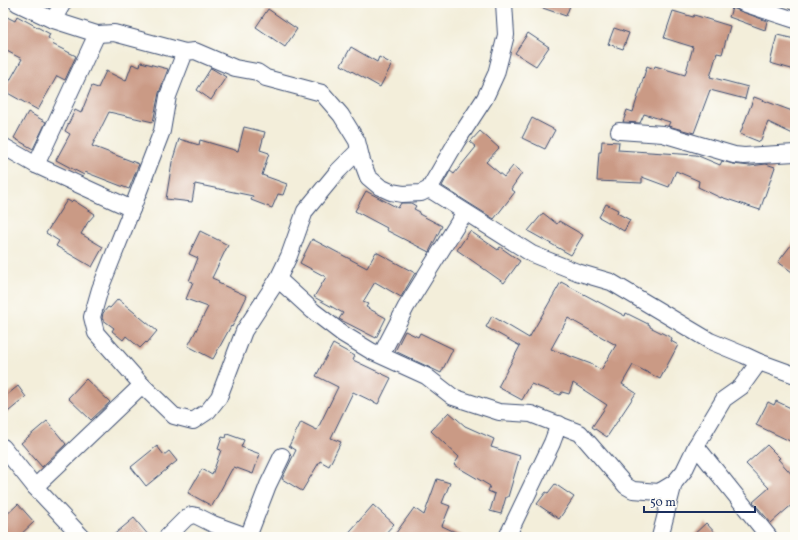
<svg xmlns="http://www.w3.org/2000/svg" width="798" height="540" viewBox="0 0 798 540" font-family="Vollkorn,serif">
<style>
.building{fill:#ca9a85;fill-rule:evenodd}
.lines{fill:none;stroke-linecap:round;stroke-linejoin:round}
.minor-casing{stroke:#3b4c71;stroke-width:18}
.minor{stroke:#fff;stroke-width:16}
</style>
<rect width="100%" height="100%" fill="#fdfcf7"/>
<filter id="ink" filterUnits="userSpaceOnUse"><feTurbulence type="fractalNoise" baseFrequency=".025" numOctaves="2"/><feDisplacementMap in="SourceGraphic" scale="8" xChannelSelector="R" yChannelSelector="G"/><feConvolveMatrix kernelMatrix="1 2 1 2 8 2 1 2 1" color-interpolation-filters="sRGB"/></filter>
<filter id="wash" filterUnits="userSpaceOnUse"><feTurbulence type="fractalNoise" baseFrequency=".012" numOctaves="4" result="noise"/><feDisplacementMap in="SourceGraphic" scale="16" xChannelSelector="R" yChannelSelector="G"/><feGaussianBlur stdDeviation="0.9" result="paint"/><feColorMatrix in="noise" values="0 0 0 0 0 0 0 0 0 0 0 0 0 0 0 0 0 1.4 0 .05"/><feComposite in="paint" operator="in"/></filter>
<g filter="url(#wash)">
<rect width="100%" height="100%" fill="#f3eeda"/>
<g id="blocks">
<g class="building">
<polygon points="534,3 571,3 566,16 534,5"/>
<polygon points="732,8 767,21 765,30 729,17"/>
<polygon points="268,9 297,29 285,47 256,27"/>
<polygon points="673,11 693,17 694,15 730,26 722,54 717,53 710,77 748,87 745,99 710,90 694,133 668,126 670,122 644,114 640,123 623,122 627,110 633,112 647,66 654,69 655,66 685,75 693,47 664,38"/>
<polygon points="3,15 15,21 17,16 50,34 48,38 54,42 52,44 76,56 65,80 57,76 38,110 4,91 22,59 3,49"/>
<polygon points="614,28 629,33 623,49 608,44"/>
<polygon points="528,33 549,47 536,66 515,53"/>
<polygon points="777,35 795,39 795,70 770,63"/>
<polygon points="351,47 377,62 379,57 392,64 380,87 341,65"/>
<polygon points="141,62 168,69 159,93 153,122 109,112 92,146 139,164 129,189 85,172 84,175 56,160 70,134 65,131 75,110 81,113 92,86 98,88 106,71 126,81 132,64 140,67"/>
<polygon points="211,68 226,77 211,100 197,90"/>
<polygon points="754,97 795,112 795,135 768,122 760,142 740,134"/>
<polygon points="28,112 46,122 33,149 14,138"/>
<polygon points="532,118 555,130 545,149 522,138"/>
<polygon points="244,127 265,132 260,150 269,153 262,175 287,184 283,195 278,194 272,208 251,200 253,196 195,184 192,202 166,199 172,162 179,139 199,145 200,140 238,151"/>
<polygon points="480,131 499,148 486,162 504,177 513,166 522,173 511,189 515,192 494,219 442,186 450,171 454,174 476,147 470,142"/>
<polygon points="602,141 619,142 618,150 696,155 720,165 722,161 733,164 750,166 766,164 775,167 760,210 721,197 721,198 698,187 699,181 676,171 669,187 642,177 642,183 597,181 599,152 601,152"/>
<polygon points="366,191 398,208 401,203 411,203 416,206 414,209 420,212 419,214 442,226 429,252 386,230 387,228 355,211"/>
<polygon points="67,200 71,202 73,200 95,214 88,222 81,234 103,247 92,267 56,246 59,241 46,233"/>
<polygon points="606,204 618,210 617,213 630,220 624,231 599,217"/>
<polygon points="543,213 557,224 559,221 583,235 571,255 528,231"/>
<polygon points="200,231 228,245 212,278 219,281 218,283 247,296 232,327 231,326 213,359 188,346 208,307 186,299 193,282 189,281 198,258 189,254"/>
<polygon points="470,231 498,250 500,247 520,261 504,283 457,250"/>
<polygon points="312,239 367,268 376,252 415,273 401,297 375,282 363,302 368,304 366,307 386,318 376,338 339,319 343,313 314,297 326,277 300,263"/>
<polygon points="795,240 795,274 778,262"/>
<path d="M 561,282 L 625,316 L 626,313 L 650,325 L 650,327 L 672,338 L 671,341 L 678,345 L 660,379 L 633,365 L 622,384 L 636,393 L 607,437 L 592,427 L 607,405 L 573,383 L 569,394 L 562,392 L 560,395 L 531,384 L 522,400 L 498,387 L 520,346 L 486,327 L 492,316 L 529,338 ZM 568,318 L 616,345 L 601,370 L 591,364 L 551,349 Z"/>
<polygon points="118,299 157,331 147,343 146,342 140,348 126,336 123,340 112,331 114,328 102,319 103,313 108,307 110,308"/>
<polygon points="405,331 418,337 420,333 453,349 441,373 395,351"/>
<polygon points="333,344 355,356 353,360 391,378 378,404 353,392 331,438 341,442 329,466 320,461 302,491 282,479 296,450 289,446 301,422 317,430 338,387 316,376"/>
<polygon points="86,379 110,402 91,420 68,398"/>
<polygon points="18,386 26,397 3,416 3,398"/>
<polygon points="776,401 795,410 795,434 792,442 756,425 768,402 774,405"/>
<polygon points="449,412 465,426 494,439 491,447 520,456 508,497 506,497 501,514 490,511 495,494 488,491 490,486 454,465 459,457 431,431"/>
<polygon points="47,421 66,444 42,467 21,443"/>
<polygon points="227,434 244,440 241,447 260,454 253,474 234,467 233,469 232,469 212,506 188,493 202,469 212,475 221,450 218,449 222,437 226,438"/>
<polygon points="767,445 780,458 778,459 795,478 795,502 771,523 753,502 769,488 746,464"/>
<polygon points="157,446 164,455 169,451 177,461 146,486 131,467"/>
<polygon points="437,479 450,483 442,503 450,506 442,526 466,537 393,537 414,508 424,515"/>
<polygon points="555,484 574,497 559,519 537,504 546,492 548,493"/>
<polygon points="18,504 34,522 18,537 3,537 3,518"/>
<polygon points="373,505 394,524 382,537 345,537"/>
<polygon points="134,518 150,537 111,537"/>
<polygon points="706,523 719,537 691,537"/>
</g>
</g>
</g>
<g filter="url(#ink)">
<use href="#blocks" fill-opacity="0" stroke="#3b4c71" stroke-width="1"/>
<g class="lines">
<g class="minor-casing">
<g id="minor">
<polyline points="17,3 53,20 97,34 114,33 185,52"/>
<polyline points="504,3 506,35 496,74 485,98 457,141 429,189 421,193 403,194 391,192 380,187 368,177 362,161 357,141 341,115 322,93 266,78 257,72 235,68 195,51 185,52 168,96 162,131 132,209 100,289 92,317 96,333 142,385 174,416 193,421 208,411 219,397 244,331 278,279 313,311 343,334 371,351 426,376 453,397 499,412 531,414 580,433 626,486 633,490 659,492 674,483 684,471 696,446 724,399 741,387 759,362"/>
<polyline points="743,3 795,20"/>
<polyline points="53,20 63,3"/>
<polyline points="619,131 663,134 734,155 744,156 795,153"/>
<polyline points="3,146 36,165 132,209"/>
<polyline points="36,165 97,34"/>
<polyline points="429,189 532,254 577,272 611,282 710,341 744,355 759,362 795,375"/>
<polyline points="278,279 289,256 305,211 338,171 359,150"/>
<polyline points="381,355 406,307 465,212"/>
<polyline points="696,446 769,537"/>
<polyline points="3,447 35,487 82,537"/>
<polyline points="35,487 142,385"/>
<polyline points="167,537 186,518 192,515 197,516 213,524 249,537"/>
<polyline points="248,537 268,485 282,456"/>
<polyline points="507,537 552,443 559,424"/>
<polyline points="660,537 674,483"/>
</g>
</g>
<use href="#minor" class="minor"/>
</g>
</g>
<rect width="798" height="540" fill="none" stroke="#fdfcf7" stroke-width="16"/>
<path d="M644 506v6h111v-6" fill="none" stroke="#1b2f5e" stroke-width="2"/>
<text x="650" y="506" font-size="12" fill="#1b2f5e" stroke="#fdfcf7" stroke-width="3" paint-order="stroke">50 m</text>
</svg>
